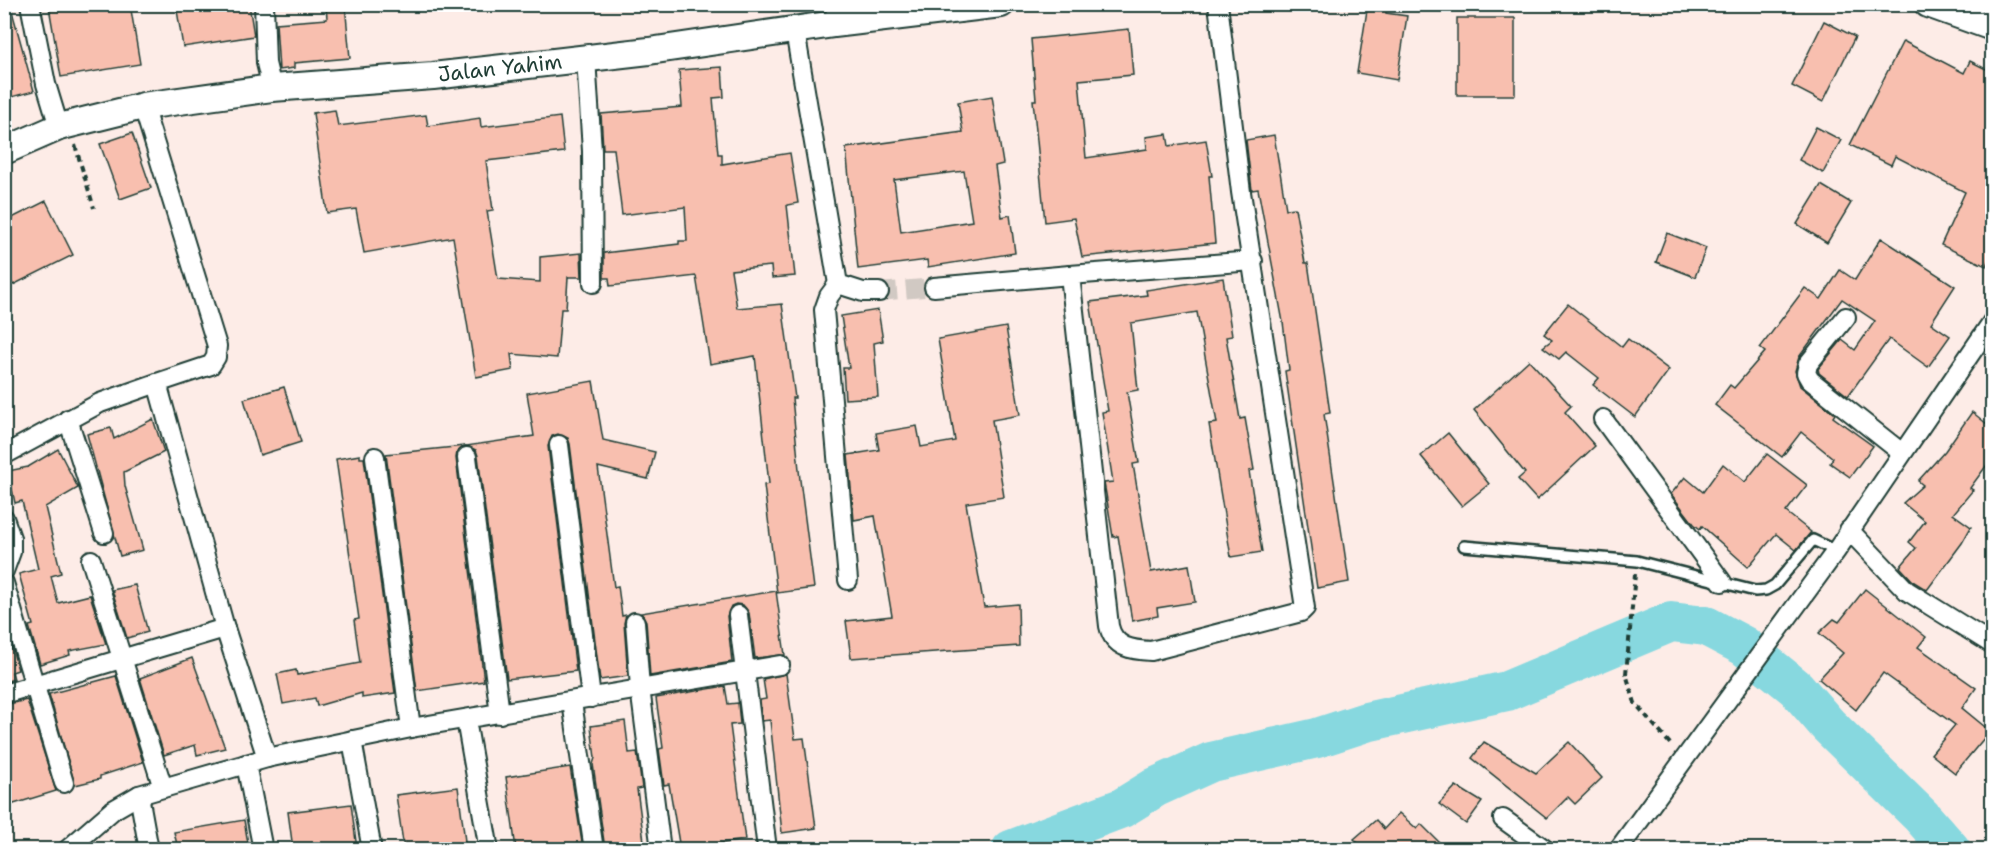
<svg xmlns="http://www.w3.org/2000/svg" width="1997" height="854" viewBox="0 0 1997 854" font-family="'Shantell Sans',sans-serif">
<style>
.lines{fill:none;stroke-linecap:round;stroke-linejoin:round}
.river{stroke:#87d8df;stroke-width:40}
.building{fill:#f8bfaf;stroke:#1f3d34;stroke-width:1.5;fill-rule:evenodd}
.street-tunnel{stroke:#d1c9c3;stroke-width:18;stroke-dasharray:18 9;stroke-linecap:butt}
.lane-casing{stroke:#1f3d34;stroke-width:14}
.street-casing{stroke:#1f3d34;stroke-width:22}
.secondary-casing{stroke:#1f3d34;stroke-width:30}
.path{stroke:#1f3d34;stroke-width:4;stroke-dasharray:6 4.5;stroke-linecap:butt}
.lane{stroke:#fff;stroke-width:9}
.street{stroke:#fff;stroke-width:18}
.secondary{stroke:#fff;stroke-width:26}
.labels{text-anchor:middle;stroke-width:5;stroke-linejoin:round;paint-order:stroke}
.street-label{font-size:21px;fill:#1f3d34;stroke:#fff}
</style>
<rect width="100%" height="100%" fill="#fdece7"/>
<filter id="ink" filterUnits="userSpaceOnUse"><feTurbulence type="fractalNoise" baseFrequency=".0167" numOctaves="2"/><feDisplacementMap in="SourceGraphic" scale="12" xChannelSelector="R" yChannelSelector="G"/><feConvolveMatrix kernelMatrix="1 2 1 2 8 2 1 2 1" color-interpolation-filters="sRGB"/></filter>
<g filter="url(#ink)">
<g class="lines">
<polyline class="river" points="1011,850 1122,808 1156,787 1211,762 1317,738 1366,722 1507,691 1671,622 1706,626 1744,646 1796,688 1828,725 1921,816 1951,850"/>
</g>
<g class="building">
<polygon points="10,4 34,91 4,99 4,5"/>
<polygon points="65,4 130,4 140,64 61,77 49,7"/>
<polygon points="176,4 249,4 254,36 183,47"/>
<polygon points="326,4 345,4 350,58 294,63 294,68 279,70 276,23 327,19"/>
<polygon points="1368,4 1386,4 1386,13 1407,16 1397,80 1357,73"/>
<rect x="1457" y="18" width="58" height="77"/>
<polygon points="1824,21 1855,37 1823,102 1792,86"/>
<polygon points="1129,29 1133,75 1079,80 1086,158 1147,149 1146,137 1167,134 1169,146 1206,140 1212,176 1209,176 1215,243 1082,257 1074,218 1045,222 1033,100 1036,100 1031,39"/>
<polygon points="1903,41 1964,73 1970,61 1992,72 1992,252 1986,266 1941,245 1965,192 1895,156 1891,165 1850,145"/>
<polygon points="722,67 724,97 713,98 718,154 722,154 722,164 790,153 798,203 787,205 795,276 772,278 771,266 731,270 737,308 782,304 795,398 792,398 800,480 814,588 777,593 764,485 769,484 755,356 710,364 696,276 610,286 609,278 604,278 604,253 679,244 679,241 687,241 685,207 622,215 614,149 603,149 601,114 682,107 679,70"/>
<path d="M 992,96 L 1003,164 L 995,166 L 1002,217 L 1010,215 L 1015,253 L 928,267 L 927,260 L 858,269 L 846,148 L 963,132 L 958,102 ZM 964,171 L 972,221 L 901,232 L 894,180 Z"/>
<polygon points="335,110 338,126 426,115 428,126 480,118 481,127 560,117 564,152 486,161 493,210 487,211 498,279 540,282 540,257 581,253 582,277 568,277 566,309 561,309 557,358 511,354 513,370 476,377 453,237 364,253 356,209 327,213 313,113"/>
<polygon points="1816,127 1841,140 1823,173 1799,160"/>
<polygon points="132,133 151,188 120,199 100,144"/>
<polygon points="1274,135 1286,209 1295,208 1305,263 1308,263 1330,413 1324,414 1349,582 1317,588 1285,371 1289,370 1283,322 1258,189 1252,190 1246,140"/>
<polygon points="1821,185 1851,203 1827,243 1797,224"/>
<polygon points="46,201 73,255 13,285 4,267 4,222"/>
<polygon points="1667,233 1706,248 1695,277 1656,262"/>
<polygon points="1881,238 1955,286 1931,323 1950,336 1928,367 1889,339 1848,396 1819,373 1818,369 1842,340 1855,350 1875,321 1842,299 1799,357 1795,371 1800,386 1835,414 1833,417 1873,446 1850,477 1830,463 1833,458 1801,432 1782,457 1715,405 1730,385 1734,388 1765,352 1760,348 1805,288 1821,299 1840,270 1855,280"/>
<polygon points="1223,278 1232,336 1226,337 1240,419 1245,418 1254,470 1249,471 1262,552 1231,557 1209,424 1217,423 1197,312 1131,323 1138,390 1127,392 1139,463 1133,464 1151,572 1189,565 1195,602 1157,608 1158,616 1132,621 1118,536 1113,537 1106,494 1104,483 1113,482 1102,412 1108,411 1090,302 1147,295 1146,290"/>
<polygon points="1568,304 1622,347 1628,339 1669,370 1635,417 1593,385 1599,378 1566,352 1559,359 1543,347 1552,340 1544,334"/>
<polygon points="878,310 883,341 874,343 878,397 845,399 843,368 849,368 841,316"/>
<polygon points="1006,327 1020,415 992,420 1004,497 966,503 984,607 1018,604 1019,646 851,658 846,621 892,616 875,516 854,520 848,455 879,450 876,433 917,426 921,447 955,441 938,339"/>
<polygon points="1529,360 1571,406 1565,412 1595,446 1537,500 1518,479 1525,473 1474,410"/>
<polygon points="593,381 603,440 655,452 648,479 598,467 614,587 618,586 622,616 626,615 624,623 628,676 600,680 570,444 568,438 558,434 552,436 548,446 576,671 507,679 478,456 476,450 466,446 534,436 527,393"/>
<polygon points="284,387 301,442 260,455 244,399"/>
<polygon points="1972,412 1992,428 1992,458 1970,488 1973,490 1953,514 1971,527 1962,543 1927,590 1914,582 1900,567 1916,548 1909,542 1925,521 1903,503 1923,485 1918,481 1945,451"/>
<polygon points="153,419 164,452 124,472 125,486 143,550 120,556 87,434 111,428 114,439"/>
<polygon points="1448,433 1489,484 1462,506 1421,456"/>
<polygon points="465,446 457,452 456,458 484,681 417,691 386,454"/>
<polygon points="58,449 78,488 45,507 61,573 51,576 58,603 90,595 106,644 69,651 70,655 40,664 29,626 33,625 19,574 38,569 22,501 15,503 8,471 28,467"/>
<polygon points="1767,454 1807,485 1786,512 1811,532 1796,550 1776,534 1748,567 1702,526 1700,529 1694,524 1671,494 1685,477 1703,492 1723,464 1745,482"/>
<polygon points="360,455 360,458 364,458 395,693 362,698 362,693 317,706 315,698 283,704 277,674 296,670 297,675 360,663 354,620 359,619 336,459"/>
<polygon points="135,585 148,632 127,638 112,590"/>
<polygon points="1865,589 1926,637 1918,647 1976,688 1962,708 1990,731 1955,773 1931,754 1955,725 1883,673 1856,710 1819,679 1843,653 1819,633 1834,619 1839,622"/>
<polygon points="776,591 785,655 755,658 749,613 743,605 736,604 731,606 727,616 732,662 650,676 646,621 641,613"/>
<polygon points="7,631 18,670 12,672 14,679 4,682 4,632"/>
<polygon points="192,658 225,748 197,755 195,745 164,755 140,678"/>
<polygon points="786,674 795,739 804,738 816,828 782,833 770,720 762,721 760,700 766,699 763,679"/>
<polygon points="116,676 143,762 100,776 100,779 75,785 49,694"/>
<polygon points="725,686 728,704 738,703 740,724 730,725 745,840 709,845 710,849 680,849 669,784 664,785 659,749 663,748 656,698"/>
<polygon points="27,700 56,791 4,807 4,705"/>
<polygon points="625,721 629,753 637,752 642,788 637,789 645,849 605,849 593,764 595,758 591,726"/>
<polygon points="1484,742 1536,773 1569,742 1602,778 1575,804 1568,797 1547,818 1472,758"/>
<polygon points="570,767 583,849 516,849 506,777"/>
<polygon points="1456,786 1482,802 1466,824 1439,804"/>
<polygon points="458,787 466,849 404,849 396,795"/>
<polygon points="351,804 357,849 293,849 288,812"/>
<polygon points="1399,813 1417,829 1421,824 1446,849 1364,849 1354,839 1376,820 1384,829"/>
<polygon points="244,820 249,849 178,849 174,832"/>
</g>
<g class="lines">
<polyline class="street-tunnel" points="879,292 934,287"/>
<g class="lane-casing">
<polyline id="lane" points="1464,546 1637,561 1755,591 1766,590 1775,585 1813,540 1836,551"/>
</g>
<g class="street-casing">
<g id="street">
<polyline points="30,4 46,84 59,127"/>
<polyline points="264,4 266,63 272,88"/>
<path d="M 1218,4 L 1241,192 L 1305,608 L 1301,612 L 1151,651 C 1132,650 1114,648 1109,626 L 1070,275 L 1253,261"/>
<polyline points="834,24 837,4"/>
<polyline points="795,31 838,284 863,292 879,292"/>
<polyline points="586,58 592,151 593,283"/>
<polyline points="143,106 217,346 216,357 211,365 157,383 225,628 267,758 411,728 780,665"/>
<polyline points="838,284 829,296 824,310 848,580"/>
<polyline points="934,287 1070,275"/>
<polyline points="1846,317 1808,364 1806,373 1810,380 1902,453"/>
<polyline points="68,419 104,533"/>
<polyline points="1603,419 1722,582"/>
<polyline points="559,445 591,698"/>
<polyline points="4,455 100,403 157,383"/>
<polyline points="375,457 411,728"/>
<polyline points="467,457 500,714"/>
<polyline points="4,518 11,538 11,552 4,571"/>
<polyline points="1849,530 1907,591 1992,644"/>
<polyline points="91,560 163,788"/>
<polyline points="4,583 64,783"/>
<polyline points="738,615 766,841"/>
<polyline points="635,622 640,688 661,850"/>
<polyline points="4,694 225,628"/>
<polyline points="572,702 594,850"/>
<polyline points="466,720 489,850"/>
<polyline points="352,740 372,850"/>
<polyline points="246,764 263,850"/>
<polyline points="139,795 149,850"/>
<polyline points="1503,819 1546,850"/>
<polyline points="67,850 113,810 139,795 267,758"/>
<polyline points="1618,850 1836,551 1992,322"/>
</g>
</g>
<g class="secondary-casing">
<g id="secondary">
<polyline points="1928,4 1992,27"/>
<polyline points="4,151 59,127 143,106 272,88 433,76 649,51 834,24 1001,4"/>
</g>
</g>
<g class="path">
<polyline points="75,145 94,208"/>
<polyline points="1635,574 1626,674 1635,703 1672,746"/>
</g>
<use href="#lane" class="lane"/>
<use href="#street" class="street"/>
<use href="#secondary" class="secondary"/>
</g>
</g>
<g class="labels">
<g class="street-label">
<text transform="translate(500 68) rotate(-6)" y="7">Jalan Yahim</text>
</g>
</g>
<rect width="1997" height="854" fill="none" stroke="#fff" stroke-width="24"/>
<rect x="12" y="12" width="1973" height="830" fill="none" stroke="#1f3d34" stroke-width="2" filter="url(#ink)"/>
</svg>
